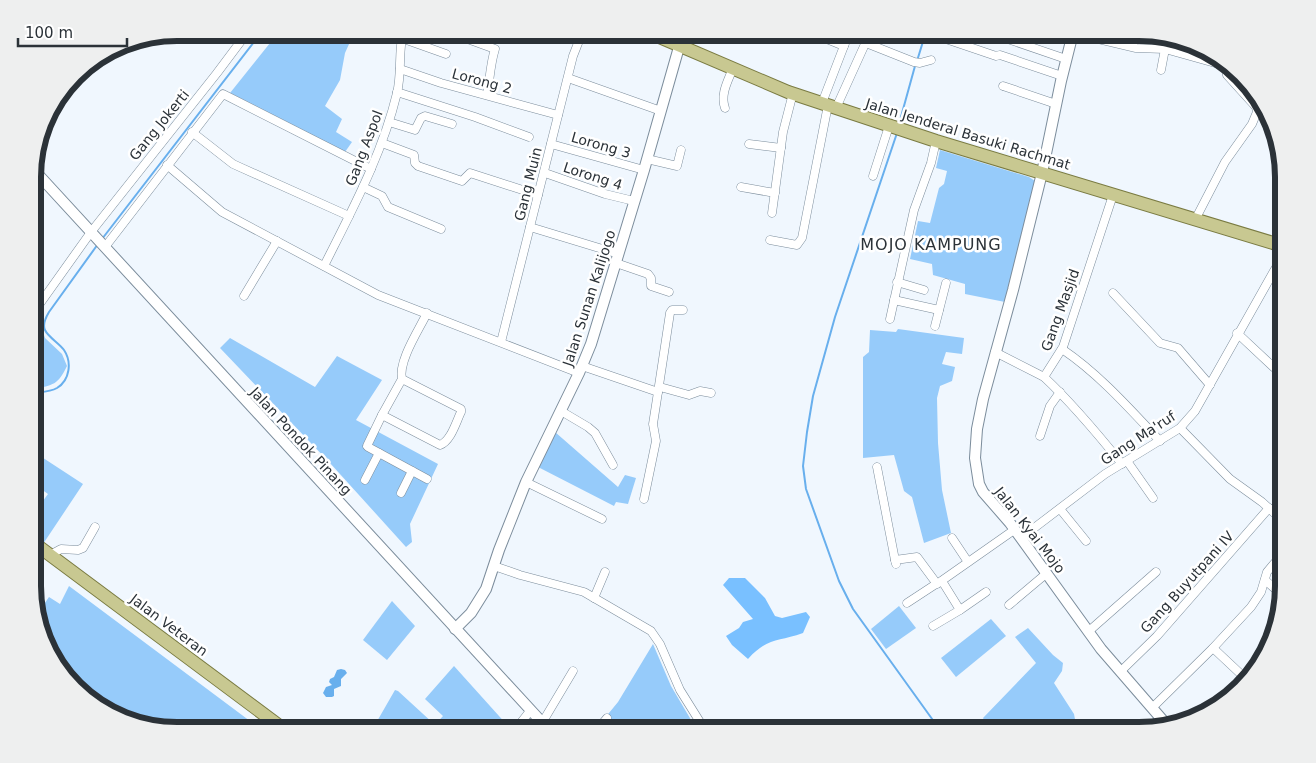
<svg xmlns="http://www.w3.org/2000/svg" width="1316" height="763" viewBox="0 0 1316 763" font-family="'DejaVu Sans',sans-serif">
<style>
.green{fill:#96cbfa}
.forest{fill:#79c0ff}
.water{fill:#68afed}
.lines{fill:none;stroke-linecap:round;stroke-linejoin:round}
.stream{stroke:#68afed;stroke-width:2}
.minor-casing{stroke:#7c8d9c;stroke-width:9}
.tertiary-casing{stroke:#7c8d9c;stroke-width:12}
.primary-casing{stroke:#7a7b42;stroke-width:14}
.minor{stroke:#fff;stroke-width:8}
.tertiary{stroke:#fff;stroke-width:10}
.primary{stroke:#c8c891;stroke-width:12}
.labels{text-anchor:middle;stroke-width:5;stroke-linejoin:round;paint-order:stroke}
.street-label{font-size:14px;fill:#2b3238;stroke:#fff}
.quarter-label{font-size:16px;letter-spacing:1px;fill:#2b3238;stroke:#fff}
.rim{fill:none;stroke:#2b3238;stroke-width:6}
</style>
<rect width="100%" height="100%" fill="#f0f7fe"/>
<g class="green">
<polygon points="278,33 354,33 345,53 340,80 325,106 342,119 336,132 352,142 345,152 230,93"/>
<polygon points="940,150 1029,177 1035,181 1036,185 1005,302 965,294 965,284 933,275 932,264 910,259 918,221 930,223 939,188 944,184 947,171 936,168"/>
<path d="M 41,326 L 45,338 L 62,354 L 67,366 C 58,385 53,385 34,389 L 34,330 Z"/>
<polygon points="898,329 964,338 962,354 946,352 942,364 955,367 952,381 940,386 937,398 938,443 942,490 951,533 924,543 912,497 904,491 894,455 863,458 863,357 869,352 870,330 896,332"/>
<polygon points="230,338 315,387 337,356 382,380 356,420 438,464 410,524 412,542 406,547 330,463 220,348"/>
<polygon points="555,432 618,487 625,475 636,478 628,504 616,502 614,506 538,467"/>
<polygon points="34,452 83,484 43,544 34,537 34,513 48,494 34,484"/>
<polygon points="69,586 262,730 177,730 105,711 57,666 35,608 40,610 49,597 60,604"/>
<polygon points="392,601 415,626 387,660 363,640"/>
<polygon points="899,606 916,628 886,649 871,629"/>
<polygon points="991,619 1006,636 956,677 941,658"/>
<polygon points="1028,628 1053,655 1063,663 1062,671 1054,683 1074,714 1077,730 990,730 983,718 1036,663 1015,637"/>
<polygon points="653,644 671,686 697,730 595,730 618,702"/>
<polygon points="454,666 508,726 505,730 437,730 433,727 443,716 425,699"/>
<polygon points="395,690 398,691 434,724 432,726 421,719 414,730 372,730"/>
</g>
<path class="forest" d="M 729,578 L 745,578 L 765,598 L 775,616 L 782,618 L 806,612 L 810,617 L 803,633 C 778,642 768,637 748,659 L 732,645 L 726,636 L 739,628 L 743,622 L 753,619 L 723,585 Z"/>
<polygon class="water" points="341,669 345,670 347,673 341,679 341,686 334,689 334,696 332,697 326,697 323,693 326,687 332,685 329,682 330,679 334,677 337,670"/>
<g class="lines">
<g class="stream">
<polyline points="917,61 925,35"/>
<polyline points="899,124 915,66"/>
<polyline points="897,133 835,317 813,396 807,432 803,466 806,489 839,581 853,609 940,730"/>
<polyline points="102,239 261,33"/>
<path d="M 34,393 C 41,392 50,392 57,388 C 70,380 72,362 64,350 C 59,343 48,337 45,330 C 42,324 46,317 49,312 L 98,244"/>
</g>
<g class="minor-casing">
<g id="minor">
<path d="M 451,33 L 495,49 C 490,65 490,79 487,95"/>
<polyline points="812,33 844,46"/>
<polyline points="928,33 996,56 1000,55 1062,76"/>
<polyline points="990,33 1066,59"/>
<polyline points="1073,33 1136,48 1165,49 1215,63 1217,63 1219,60"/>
<polyline points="401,38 446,54"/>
<polyline points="866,43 914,62 920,63 931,60"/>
<polyline points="400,69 441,83 558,115"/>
<polyline points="1161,70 1165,49"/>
<polyline points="568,78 661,111"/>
<polyline points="1003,86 1056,104"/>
<polyline points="397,92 475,117 529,137"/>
<polyline points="822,103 849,33"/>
<path d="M 725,108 C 720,94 728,81 733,68"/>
<polyline points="836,108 870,33"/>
<polyline points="389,122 415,130 421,118 425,116 452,124"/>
<polyline points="192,132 233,164 349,216"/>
<polyline points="382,143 414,155 415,163 418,166 462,181 470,173 538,195"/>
<polyline points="551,144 644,170"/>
<polyline points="749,144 781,148"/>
<polyline points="647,159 677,166 681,150"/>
<polyline points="167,165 222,212 378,295 579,373"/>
<polyline points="545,173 605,194 634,201"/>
<polyline points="873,176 889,126"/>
<polyline points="363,187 382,196 388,207 441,229"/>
<polyline points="741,187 775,193"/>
<path d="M 1113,195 L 1063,347 L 1044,377 C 1073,404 1097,433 1122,464"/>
<polyline points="772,213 783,132 793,93"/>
<polyline points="1195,220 1225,162 1252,124 1257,112 1256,107 1227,75 1225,65"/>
<polyline points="530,227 619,254"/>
<polyline points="770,240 797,245 802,238 828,105"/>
<polyline points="105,247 223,94 371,169"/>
<polyline points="616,263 648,274 651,278 651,286 669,292"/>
<path d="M 324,266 C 352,210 382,155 397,93 C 402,73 398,53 403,33"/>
<polyline points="897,282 924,290"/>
<polyline points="1113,293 1160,343 1178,348 1210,385"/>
<polyline points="244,296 277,241"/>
<polyline points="894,300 939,310"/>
<polyline points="34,312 91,232 217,73 247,33"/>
<polyline points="890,319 914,210 931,163 936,141"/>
<polyline points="935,326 946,283"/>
<polyline points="1237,333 1283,376"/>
<polyline points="501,342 573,56 582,33"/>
<path d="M 1062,349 C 1099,374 1129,408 1160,441"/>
<polyline points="995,352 1044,377"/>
<polyline points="582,366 658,392 653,424 656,441 644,499"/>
<path d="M 402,379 L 382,415 L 440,445 C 451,441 456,422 461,412 L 461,409 L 402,379 C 398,361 419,330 427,313"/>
<polyline points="660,387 689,395 700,391 711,393"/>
<polyline points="658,392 670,313 672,310 683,310"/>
<polyline points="561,411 588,427 595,433 613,465"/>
<polyline points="382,415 367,446 368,447 427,479"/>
<polyline points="1180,428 1230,479 1262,502 1283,521"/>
<polyline points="1040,436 1050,406 1060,392"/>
<polyline points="1127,461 1153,498"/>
<polyline points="877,467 895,560"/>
<polyline points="365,480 379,453"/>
<polyline points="526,482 602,519"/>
<polyline points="401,493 412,471"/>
<polyline points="1060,509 1086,541"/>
<polyline points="952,538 968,562"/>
<polyline points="1021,538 1105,474 1180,428 1195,411 1283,255"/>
<polyline points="50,555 61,549 78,550 83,548 95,527"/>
<polyline points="896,564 895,560 917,557 937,584 1014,530"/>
<polyline points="494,566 520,575 584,592 651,631 660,644 680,690 705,730"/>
<polyline points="1265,580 1283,596"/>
<polyline points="594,598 605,572"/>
<polyline points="907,603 936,584"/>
<polyline points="1009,605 1047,573"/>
<polyline points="960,610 986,592"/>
<polyline points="933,626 960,610 942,581"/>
<polyline points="1089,631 1156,572"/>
<polyline points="1213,648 1245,678"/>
<polyline points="1121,671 1157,636 1269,508"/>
<polyline points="1152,708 1213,648 1251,607 1261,592 1267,572 1283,553"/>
<polyline points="542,723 573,671"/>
<polyline points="515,730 530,711"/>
<polyline points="597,730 607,718"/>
<polyline points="1148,730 1160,718"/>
</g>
</g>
<g class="tertiary-casing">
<g id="tertiary">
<polyline points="1073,33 1061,81 1042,173 1013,290 983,399 977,429 975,458 979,484 983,492 1010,523 1101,649 1166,724"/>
<polyline points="34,170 549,730"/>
<polyline points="455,629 471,613 486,589 499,550 526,482 579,373 591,344 644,170 683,33"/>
</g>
</g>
<g class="primary-casing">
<g id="primary">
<polyline points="650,33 788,92 936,141 1283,246"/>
<polyline points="34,543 285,730"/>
</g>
</g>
<use href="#minor" class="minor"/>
<use href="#tertiary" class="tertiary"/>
<use href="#primary" class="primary"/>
</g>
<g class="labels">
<g class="street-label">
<text transform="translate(482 81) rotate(15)" y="5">Lorong 2</text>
<text transform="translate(159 125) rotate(-51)" y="5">Gang Jokerti</text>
<text transform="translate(968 134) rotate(17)" y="5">Jalan Jenderal Basuki Rachmat</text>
<text transform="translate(601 145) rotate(16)" y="5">Lorong 3</text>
<text transform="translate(364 148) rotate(-69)" y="5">Gang Aspol</text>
<text transform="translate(593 176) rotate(18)" y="5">Lorong 4</text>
<text transform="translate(528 184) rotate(-76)" y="5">Gang Muin</text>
<text transform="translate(589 298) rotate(-72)" y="5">Jalan Sunan Kalijogo</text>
<text transform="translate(1060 310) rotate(-70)" y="5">Gang Masjid</text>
<text transform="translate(1138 438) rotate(-33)" y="5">Gang Ma'ruf</text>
<text transform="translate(301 441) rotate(47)" y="5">Jalan Pondok Pinang</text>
<text transform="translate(1030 530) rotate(52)" y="5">Jalan Kyai Mojo</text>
<text transform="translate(1187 582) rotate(-48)" y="5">Gang Buyutpani IV</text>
<text transform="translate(169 625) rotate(37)" y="5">Jalan Veteran</text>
</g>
<g class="quarter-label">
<text x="931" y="250">MOJO KAMPUNG</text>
</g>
</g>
<path d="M0 0H1316V763H0ZM177 41H1139A136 136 0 0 1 1275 177V586A136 136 0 0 1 1139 722H177A136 136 0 0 1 41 586V177A136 136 0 0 1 177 41Z" fill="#eeefef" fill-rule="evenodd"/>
<path class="rim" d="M177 41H1139A136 136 0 0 1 1275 177V586A136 136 0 0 1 1139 722H177A136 136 0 0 1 41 586V177A136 136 0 0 1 177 41Z"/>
<path d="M18 38v8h109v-8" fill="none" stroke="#2b3238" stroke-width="2.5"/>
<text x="25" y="38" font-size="15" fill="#2b3238" stroke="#ffffff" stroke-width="4" paint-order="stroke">100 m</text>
</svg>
